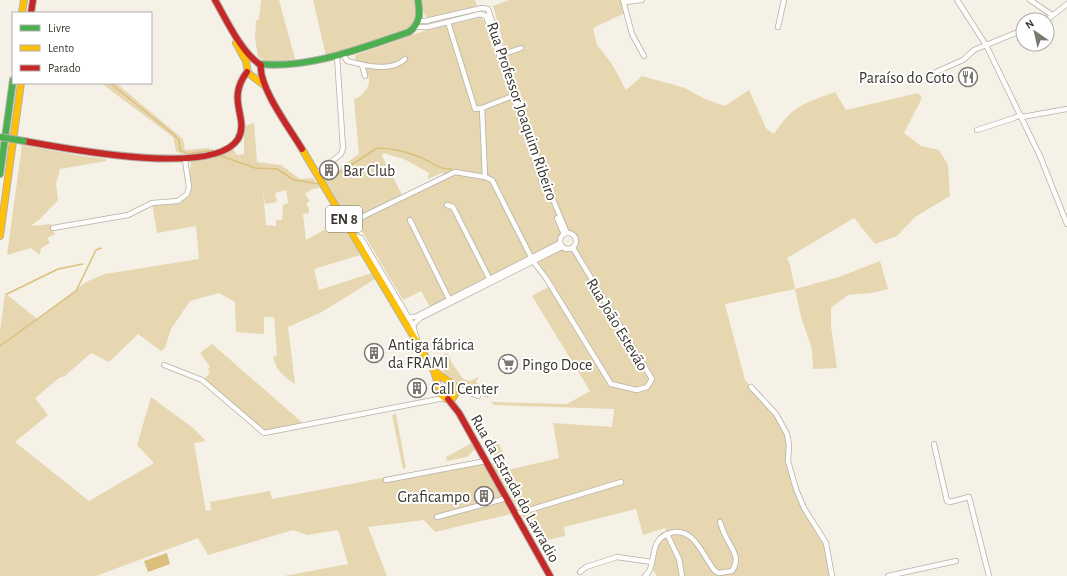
<svg xmlns="http://www.w3.org/2000/svg" width="1067" height="576" viewBox="0 0 1067 576" font-family="'Alegreya Sans',sans-serif">
<style>
.green{fill:#e6d7b1;fill-rule:evenodd}
.water{fill:#dac07c}
.lines{fill:none;stroke-linecap:round;stroke-linejoin:round}
.stream{stroke:#dac07c;stroke-width:1.5}
.street-casing{stroke:#b4b1a9;stroke-width:6}
.fast-casing{stroke:#b4b1a9;stroke-width:8}
.slow-casing{stroke:#b4b1a9;stroke-width:8}
.jam-casing{stroke:#b4b1a9;stroke-width:8}
.street{stroke:#fefdfb;stroke-width:4.5}
.fast{stroke:#4caf50;stroke-width:6}
.slow{stroke:#ffc107;stroke-width:6}
.jam{stroke:#c62828;stroke-width:6}
.fast-bridge-casing{stroke:#b4b1a9;stroke-width:8;stroke-linecap:butt}
.fast-bridge{stroke:#4caf50;stroke-width:6}
.labels{text-anchor:middle;stroke-width:4;stroke-linejoin:round;paint-order:stroke}
.shield{fill:#fff;stroke:#74726d;stroke-width:1}
.shield-label{font-size:15px;font-weight:bold;fill:#39362e}
.poi-label{font-size:16px;fill:#39362e;stroke:#fff;text-anchor:start}
.street-label{font-size:16px;fill:#39362e;stroke:#fff}
</style>
<rect width="100%" height="100%" fill="#f5f1e7"/>
<g class="green">
<polygon points="261,0 279,0 295,59 268,62 258,57 255,38 256,21 259,19"/>
<polygon points="313,0 414,0 417,19 411,27 326,56"/>
<polygon points="421,0 475,0 477,6 428,18 424,14"/>
<path d="M 509,0 L 621,0 L 627,12 L 593,28 L 597,45 L 612,64 L 626,90 L 642,76 L 685,88 L 705,99 L 725,106 L 749,90 L 766,128 L 774,134 C 793,105 805,103 835,92 L 846,110 L 918,93 L 922,98 L 904,133 L 921,146 L 939,150 L 948,165 L 950,196 L 915,217 L 897,236 L 875,244 L 854,218 L 787,258 L 790,265 L 795,289 L 839,277 L 880,261 L 888,289 L 871,293 L 848,295 L 831,308 L 831,326 L 837,368 L 813,369 L 812,349 L 801,317 L 795,289 L 725,304 L 745,380 L 783,424 L 789,445 L 788,461 L 804,508 L 826,543 L 832,576 L 657,576 L 652,568 L 655,545 L 667,534 L 665,528 L 643,535 L 636,509 L 564,527 L 565,536 L 538,542 L 492,465 L 496,439 L 506,457 L 494,464 L 499,472 L 559,458 L 553,423 L 612,427 L 614,409 L 494,405 L 491,402 L 567,404 L 590,391 L 532,296 L 550,286 L 533,261 L 562,247 L 568,249 L 573,248 L 577,243 L 576,238 L 570,233 L 564,234 L 560,243 L 431,309 L 421,291 L 403,300 L 356,221 L 348,218 L 325,179 L 338,174 L 342,166 L 359,154 L 354,99 C 362,97 370,87 369,79 C 368,74 366,72 366,67 L 356,63 L 355,55 L 427,30 L 481,17 L 484,21 L 507,89 L 514,102 L 553,208 L 555,207 L 521,107 L 493,6 ZM 383,153 L 404,159 L 429,173 L 428,179 L 442,173 L 446,175 L 403,197 L 382,156 Z"/>
<polygon points="101,83 116,83 183,139 185,150 209,148 210,152 181,154 176,151 173,137"/>
<path d="M 254,123 L 257,162 L 281,165 L 300,179 L 313,178 L 320,188 L 312,189 L 305,194 L 310,201 L 306,204 L 309,209 L 309,213 L 303,214 L 306,240 L 340,221 L 360,255 L 314,269 L 319,290 L 372,273 L 375,279 L 322,312 L 288,327 L 295,384 C 284,377 276,370 273,357 L 277,355 L 274,317 L 264,317 L 264,334 L 236,332 L 235,302 L 219,293 L 190,301 L 171,329 L 165,348 L 161,351 L 138,334 L 109,362 L 91,353 L 65,376 L 59,378 L 35,398 L 48,415 L 15,442 L 89,501 L 154,463 L 137,445 L 151,397 L 193,428 L 206,441 L 194,443 L 206,511 L 211,510 L 210,502 L 270,491 L 272,499 L 481,459 L 511,514 L 435,532 L 424,520 L 368,527 L 387,576 L 284,576 L 348,564 L 338,530 L 307,535 L 293,530 L 208,555 L 198,538 L 96,576 L 0,576 L 0,332 L 5,293 L 37,319 L 86,282 L 105,274 L 199,259 L 196,226 L 157,233 L 152,203 L 178,201 L 187,194 L 191,162 L 219,155 L 233,149 L 237,155 L 244,154 L 244,126 ZM 286,190 L 288,203 L 283,205 L 282,220 L 276,220 L 276,226 L 266,225 L 263,192 L 265,204 L 277,202 L 275,193 Z"/>
<polygon points="22,145 82,156 106,159 106,161 60,169 56,184 58,200 39,220 30,226 51,224 55,234 47,238 50,243 41,248 40,255 31,248 7,255"/>
<polygon points="212,344 304,424 264,433 202,380 210,373 208,369 210,367 200,353"/>
<path d="M 444,354 L 448,354 L 452,363 L 463,379 L 470,381 L 479,377 L 479,378 L 476,381 L 483,393 L 486,392 L 489,398 C 481,397 480,394 473,390 C 459,383 447,377 437,365 Z"/>
<polygon points="396,414 406,468 403,469 392,415"/>
<polygon points="472,443 475,449 467,457 447,461 446,457"/>
</g>
<polygon class="water" points="167,553 170,564 148,572 144,561"/>
<g class="lines">
<g class="stream">
<polyline points="110,83 172,133 179,140 180,150 188,154 213,150"/>
<polyline points="221,156 255,168 277,169 294,180 319,184"/>
<path d="M 327,181 L 377,148 C 392,148 408,152 422,158 C 435,164 437,169 451,169"/>
<polyline points="7,294 58,269 83,264"/>
<polyline points="0,346 76,291 96,250 101,248"/>
</g>
<g class="street-casing">
<g id="street">
<polyline points="623,0 632,34 644,56"/>
<polyline points="957,0 986,45 1040,156 1067,224"/>
<polyline points="1030,0 1052,15"/>
<polyline points="625,2 642,0"/>
<polyline points="1047,20 1067,4"/>
<polyline points="419,21 425,21 482,8 488,9 546,183 567,233"/>
<polyline points="448,22 475,109 482,108 513,96"/>
<polyline points="415,27 428,27 480,14 486,16 543,185"/>
<polyline points="778,27 784,0"/>
<path d="M 343,54 L 347,61 C 363,65 391,73 405,59"/>
<polyline points="504,54 521,48"/>
<polyline points="362,65 365,76"/>
<polyline points="927,76 963,60 974,50 1023,30"/>
<polyline points="482,108 485,177"/>
<polyline points="1022,117 1067,109"/>
<polyline points="977,130 1014,118 1021,115"/>
<polyline points="317,173 341,154 343,148 337,56"/>
<polyline points="447,205 453,207 455,211 491,282"/>
<polyline points="557,218 564,234"/>
<polyline points="410,220 450,301"/>
<polyline points="348,226 364,216 455,172 485,177 492,180 533,261 546,278 611,384 637,390 647,387 652,379 573,248"/>
<polyline points="53,228 128,215 152,203 178,201 187,194 189,187 185,160"/>
<circle cx="568" cy="241" r="8"/>
<polyline points="354,236 361,238 413,325 417,340"/>
<polyline points="408,317 415,317 431,309 560,243"/>
<polyline points="413,325 420,318 562,247"/>
<polyline points="164,365 202,380 264,433 444,398"/>
<polyline points="455,387 478,396"/>
<polyline points="751,387 776,414 787,434 789,445 788,461 796,489 804,508 826,543 832,576"/>
<polyline points="934,444 947,501 950,502 969,497 989,576"/>
<polyline points="386,480 486,461"/>
<polyline points="516,514 621,482"/>
<polyline points="437,517 507,498"/>
<polyline points="667,534 679,559 682,576"/>
<polyline points="580,572 586,567 617,557 652,562"/>
<path d="M 645,576 C 653,570 652,557 655,548 C 657,540 663,535 670,533 C 694,526 702,555 715,571 L 719,573 L 732,571 C 741,558 732,549 726,537 C 723,532 722,527 720,522"/>
<polyline points="888,576 956,561"/>
</g>
</g>
<g class="fast-casing">
<g id="fast">
<path d="M 259,64 C 310,69 361,48 409,32 C 421,23 420,13 418,0"/>
<polyline points="0,174 13,80"/>
</g>
</g>
<g class="slow-casing">
<g id="slow">
<polyline points="22,13 24,0"/>
<polyline points="236,43 246,61 248,73 264,85"/>
<polyline points="302,149 434,371 441,395 446,399 453,398 456,392 454,385 434,371"/>
<polyline points="0,236 21,83"/>
</g>
</g>
<g class="jam-casing">
<g id="jam">
<path d="M 215,0 C 226,19 242,54 261,65 C 258,86 290,129 302,149"/>
<polyline points="31,13 33,0"/>
<path d="M 24,141 C 63,148 214,178 238,139 C 250,118 225,101 247,72"/>
<polyline points="448,399 459,413 550,576"/>
</g>
</g>
<use href="#street" class="street"/>
<use href="#fast" class="fast"/>
<use href="#slow" class="slow"/>
<use href="#jam" class="jam"/>
<g class="fast-bridge-casing">
<polyline id="fast-bridge" points="0,137 24,141"/>
</g>
<use href="#fast-bridge" class="fast-bridge"/>
</g>
<defs>
<g id="restaurant-ring" transform="scale(1)"><circle r="9.5" fill="#fff" stroke="#7b776f" stroke-width="1.5"/><path d="M-5-6h1v4h1v-4h1v4h1v-4h1v5L-1.5 .5V6h-2V.5L-5-1ZM5-6V6H3V1.5H1.5Q1.5-4 5-6Z" fill="#7b776f"/></g>
<g id="building-ring" transform="scale(1)"><circle r="9.5" fill="#fff" stroke="#7b776f" stroke-width="1.5"/><path d="M-4-6H4V6H1V3H-1V6H-4ZM-2.5-4.3h1.7v1.8h-1.7ZM.8-4.3h1.7v1.8H.8ZM-2.5-1h1.7V.8h-1.7ZM.8-1h1.7V.8H.8Z" fill="#7b776f"/></g>
<g id="supermarket-ring" transform="scale(1)"><circle r="9.5" fill="#fff" stroke="#7b776f" stroke-width="1.5"/><path d="M-6-5.5h2.5l.6 2H6L4.5 2H-2.5L-4.4-4H-6ZM-1.5 3.2a1.3 1.3 0 1 0 .1 0ZM3 3.2a1.3 1.3 0 1 0 .1 0Z" fill="#7b776f"/></g>
</defs>
<g fill-rule="evenodd">
<use href="#restaurant-ring" x="968" y="77"/>
<use href="#building-ring" x="329" y="170"/>
<use href="#building-ring" x="374" y="353"/>
<use href="#supermarket-ring" x="508" y="364"/>
<use href="#building-ring" x="417" y="388"/>
<use href="#building-ring" x="484" y="496"/>
</g>
<g class="labels">
<rect class="shield" x="326" y="206" width="36" height="26" rx="3"/>
<g class="shield-label">
<text x="344" y="224">EN 8</text>
</g>
<g class="poi-label">
<text x="954" y="83" text-anchor="end">Paraíso do Coto</text>
<text x="343" y="176">Bar Club</text>
<text x="388" y="350">Antiga fábrica<tspan x="388" dy="18">da FRAMI</tspan></text>
<text x="522" y="370">Pingo Doce</text>
<text x="431" y="394">Call Center</text>
<text x="470" y="502" text-anchor="end">Graficampo</text>
</g>
<g class="street-label">
<text transform="translate(523 111) rotate(71)" y="6">Rua Professor Joaquim Ribeiro</text>
<text transform="translate(618 324) rotate(59)" y="6">Rua João Estevão</text>
<text transform="translate(516 488) rotate(61)" y="6">Rua da Estrada do Lavradio</text>
</g>
</g>
<rect x="12" y="12" width="140" height="72" fill="#ffffff" stroke="#b0afab"/>
<rect x="20" y="25" width="20" height="6" fill="#4caf50" stroke="#b0afab"/>
<text x="48" y="32" font-size="12" fill="#39362e">Livre</text>
<rect x="20" y="45" width="20" height="6" fill="#ffc107" stroke="#b0afab"/>
<text x="48" y="52" font-size="12" fill="#39362e">Lento</text>
<rect x="20" y="65" width="20" height="6" fill="#c62828" stroke="#b0afab"/>
<text x="48" y="72" font-size="12" fill="#39362e">Parado</text>
<g transform="translate(1035 32) rotate(326)"><circle r="19" fill="#ffffff" stroke="#b0afab"/>
<path d="M0-3L7 15L0 10L-7 15Z" fill="#7b776f"/>
<text y="-6" font-size="11" font-weight="bold" text-anchor="middle" fill="#39362e">N</text>
</g>
</svg>
